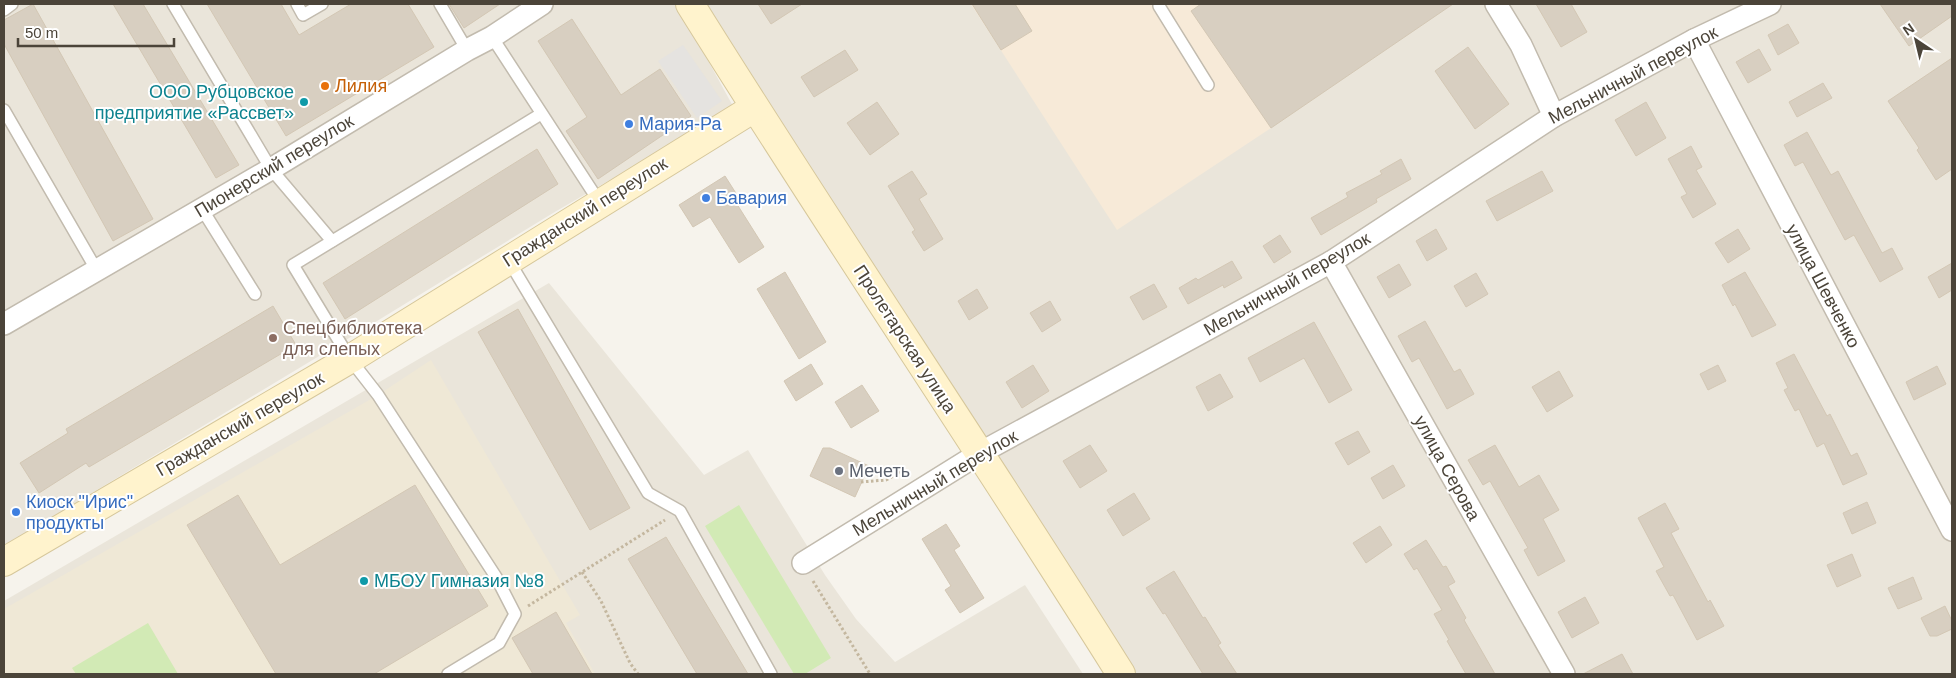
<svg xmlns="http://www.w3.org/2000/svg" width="1956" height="678" viewBox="0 0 1956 678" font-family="Arial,sans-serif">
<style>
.residential{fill:#eae5da}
.commercial{fill:#f7ead8}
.education{fill:#efe8d6}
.green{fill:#d2eab5}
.parking{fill:#e5e3e0}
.building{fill:#d8cfc1;stroke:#d3c7b4}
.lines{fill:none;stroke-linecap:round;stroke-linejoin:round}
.lane-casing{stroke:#c2bbae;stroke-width:14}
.street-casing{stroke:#c2bbae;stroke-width:24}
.secondary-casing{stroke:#d6c79b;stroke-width:30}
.path{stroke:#c4b79f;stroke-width:3;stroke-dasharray:2.5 2.5;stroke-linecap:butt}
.lane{stroke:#fff;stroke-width:11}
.street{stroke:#fff;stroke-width:21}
.secondary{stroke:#fff3cd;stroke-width:28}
.food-dot{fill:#e8710a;stroke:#fff;stroke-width:2}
.culture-dot{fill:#0f9aa8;stroke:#fff;stroke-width:2}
.shop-dot{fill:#3f7fe0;stroke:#fff;stroke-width:2}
.education-dot{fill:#8d6e63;stroke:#fff;stroke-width:2}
.worship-dot{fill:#6b7280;stroke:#fff;stroke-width:2}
.labels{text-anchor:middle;stroke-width:4;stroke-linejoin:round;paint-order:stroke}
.street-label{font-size:18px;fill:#4b4439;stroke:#fff}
.food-label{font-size:18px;fill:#c56008;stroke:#fff;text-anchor:start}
.culture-label{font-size:18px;fill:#0d838f;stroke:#fff;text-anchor:end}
.shop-label{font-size:18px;fill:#366cbe;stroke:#fff;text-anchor:start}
.education-label{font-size:18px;fill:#785e54;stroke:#fff;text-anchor:start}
.worship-label{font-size:18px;fill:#5b616d;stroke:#fff;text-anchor:start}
</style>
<rect width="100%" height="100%" fill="#f6f3ec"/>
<g class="residential">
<polygon points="4,4 677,4 734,108 553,213 364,329 4,546"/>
<polygon points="707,4 1952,4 1952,674 1132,674"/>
<polygon points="549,283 704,475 748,450 825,575 856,619 895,662 1025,585 1083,674 4,674 4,601"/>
</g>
<polygon class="commercial" points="971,4 1446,4 1448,7 1271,128 1117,230"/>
<polygon class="education" points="431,360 580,615 566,623 595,674 4,674 4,609 378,395"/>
<g class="green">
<polygon points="739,505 831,658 805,674 794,674 705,526"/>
<polygon points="148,623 178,674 76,674 72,668"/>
</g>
<polygon class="parking" points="683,45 722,101 697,118 658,61"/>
<g class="building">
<polygon points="33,4 153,219 113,241 4,44 4,20"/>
<polygon points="113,4 143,4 239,165 216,178"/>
<polygon points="207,4 281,4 299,35 351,4 408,4 434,47 286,136"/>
<polygon points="449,4 500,4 464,28"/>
<polygon points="758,4 802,4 771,24"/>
<polygon points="972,4 1015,4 1032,31 1001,50"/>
<polygon points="1201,4 1453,4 1271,128 1191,11"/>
<polygon points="1536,4 1571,4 1587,32 1561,47"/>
<polygon points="1880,4 1952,4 1952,16 1909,46"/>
<polygon points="572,19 621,95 660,69 691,116 598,179 566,131 587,117 538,41"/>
<polygon points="1788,24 1799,43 1778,55 1768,35"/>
<polygon points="1468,47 1509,104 1475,129 1435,71"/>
<polygon points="1759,49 1771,70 1748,83 1736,62"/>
<polygon points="845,50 858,70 814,97 801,77"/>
<polygon points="1952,58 1952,169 1936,180 1917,150 1919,148 1888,101"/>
<polygon points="1823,83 1832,98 1797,117 1789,102"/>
<polygon points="877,102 899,134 870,155 847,123"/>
<polygon points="1646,102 1666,138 1636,156 1615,120"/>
<polygon points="1807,132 1831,175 1838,171 1882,253 1892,248 1903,269 1880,282 1854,235 1845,240 1803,162 1795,166 1784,145"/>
<polygon points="1691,146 1702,167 1696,170 1716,204 1693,218 1681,197 1687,194 1668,159"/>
<polygon points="537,149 558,184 345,319 323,283"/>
<polygon points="1401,159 1411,179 1376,199 1377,202 1321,235 1311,218 1348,197 1346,193 1382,174 1380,171"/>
<polygon points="912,171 927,194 919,199 943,239 924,251 912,232 915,230 888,186"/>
<polygon points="1542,171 1553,191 1497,221 1486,201"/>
<polygon points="725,176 739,198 735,201 764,247 739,263 710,217 693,227 679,205"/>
<polygon points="1436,229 1447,249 1427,261 1416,241"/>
<polygon points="1738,229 1750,249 1728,263 1715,243"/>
<polygon points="1280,235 1291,252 1274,263 1263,246"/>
<polygon points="1232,261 1242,278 1224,288 1223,285 1188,304 1179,288 1196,278 1198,280"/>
<polygon points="1952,263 1952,290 1939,298 1928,277"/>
<polygon points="1399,264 1411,285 1389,298 1377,277"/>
<polygon points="785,272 826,342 799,359 757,289"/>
<polygon points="1745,272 1776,325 1752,337 1735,304 1733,306 1722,285"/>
<polygon points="1476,273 1488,294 1466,307 1454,286"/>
<polygon points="1154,284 1167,307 1143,320 1130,297"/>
<polygon points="977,289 988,308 969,320 958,301"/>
<polygon points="1050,301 1061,320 1042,332 1030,313"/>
<polygon points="273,306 296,345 89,467 86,463 39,493 20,463 68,433 66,429"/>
<polygon points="518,309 630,508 590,530 478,332"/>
<polygon points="1425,321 1454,372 1460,369 1474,394 1447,409 1419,358 1412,362 1398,336"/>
<polygon points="1314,322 1352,390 1329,403 1304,358 1260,382 1248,358"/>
<polygon points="1794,354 1827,416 1830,414 1851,456 1857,453 1867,474 1843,485 1824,443 1817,447 1799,409 1795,411 1784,390 1788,388 1776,363"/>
<polygon points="811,364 823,384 796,401 784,381"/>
<polygon points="1033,365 1049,391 1022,408 1006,382"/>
<polygon points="1718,365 1726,381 1708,390 1700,374"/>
<polygon points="1937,366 1946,384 1914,400 1906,382"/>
<polygon points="1559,371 1573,396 1547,412 1532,387"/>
<polygon points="1220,374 1233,397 1208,411 1196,387"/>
<polygon points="862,385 879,411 851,428 835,402"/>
<polygon points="1358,431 1370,452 1348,465 1335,443"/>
<polygon points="1090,445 1107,471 1080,488 1063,461"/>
<polygon points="1495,445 1519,487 1539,475 1559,510 1543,519 1565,561 1538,576 1524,550 1528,548 1490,481 1483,485 1468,460"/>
<polygon points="823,448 830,448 869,466 855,497 810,476"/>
<polygon points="1393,465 1405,486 1383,499 1371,478"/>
<polygon points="415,485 488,606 374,674 276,674 187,525 238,495 280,565"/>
<polygon points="1134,493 1150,519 1123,536 1107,510"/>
<polygon points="1867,502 1876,523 1852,534 1843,513"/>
<polygon points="1665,503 1679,529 1671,533 1708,602 1710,600 1724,626 1697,640 1673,595 1670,596 1656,571 1664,567 1638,518"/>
<polygon points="946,524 960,546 954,550 984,598 960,613 945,590 951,586 922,539"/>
<polygon points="1380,526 1392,545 1366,563 1353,543"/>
<polygon points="666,537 748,674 697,674 628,559"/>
<polygon points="1426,540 1443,567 1446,566 1455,582 1448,586 1466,618 1464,620 1495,674 1466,674 1447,641 1449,640 1434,614 1442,610 1417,568 1414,570 1404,554"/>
<polygon points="1852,554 1861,576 1837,587 1827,565"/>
<polygon points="1174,571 1203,618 1205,617 1221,643 1218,645 1237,674 1203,674 1165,613 1163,614 1146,588"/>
<polygon points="1913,577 1922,599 1898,609 1888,588"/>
<polygon points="1585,597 1599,623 1572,638 1558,612"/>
<polygon points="1945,606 1952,621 1952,629 1937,636 1930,636 1921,618"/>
<polygon points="556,612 592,674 533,674 512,638"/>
<polygon points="1622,654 1633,674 1583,674"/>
</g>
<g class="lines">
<g class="lane-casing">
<g id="lane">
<polyline points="173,4 271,169 332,241"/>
<polyline points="297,4 303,15 322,4"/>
<polyline points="440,4 467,50"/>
<polyline points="1159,6 1208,85"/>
<polyline points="4,10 12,4"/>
<polyline points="492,37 600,203"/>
<polyline points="4,110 96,269"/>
<polyline points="202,209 255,294"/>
<polyline points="509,261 648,493 680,511 771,674"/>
<polyline points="448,674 499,643 515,614 496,577 378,395 350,359 293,265 541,114"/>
</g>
</g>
<g class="street-casing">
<g id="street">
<polyline points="1496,4 1521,45 1554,116"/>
<polyline points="1694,40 1952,530"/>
<polyline points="1331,262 1564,674"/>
<polyline points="4,324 271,169 467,50 492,37 542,4"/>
<polyline points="803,563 980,453 1331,262 1554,116 1694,40 1770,4"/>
</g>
</g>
<g class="secondary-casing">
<g id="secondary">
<path d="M 690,4 C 830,229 980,449 1121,674"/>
<polyline points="4,562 350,359 754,108"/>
</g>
</g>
<g class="path">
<polyline points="861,482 886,480 901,472 904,476"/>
<polyline points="582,572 601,601 630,663 638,674"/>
<polyline points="813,581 870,674"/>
<polyline points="528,606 665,520"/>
</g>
<use href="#lane" class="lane"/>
<use href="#street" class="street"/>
<use href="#secondary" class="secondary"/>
</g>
<circle class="food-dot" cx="325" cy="86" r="5"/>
<g class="culture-dot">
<circle cx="304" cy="102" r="5"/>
<circle cx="364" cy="581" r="5"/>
</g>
<g class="shop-dot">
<circle cx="629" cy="124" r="5"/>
<circle cx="706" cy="198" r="5"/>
<circle cx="16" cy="512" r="5"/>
</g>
<circle class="education-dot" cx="273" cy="338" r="5"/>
<circle class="worship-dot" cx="839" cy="471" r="5"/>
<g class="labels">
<g class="street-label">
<text transform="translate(1633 75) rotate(-28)" y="6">Мельничный переулок</text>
<text transform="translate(274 166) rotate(-31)" y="6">Пионерский переулок</text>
<text transform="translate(585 212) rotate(-32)" y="6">Гражданский переулок</text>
<text transform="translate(1287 284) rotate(-30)" y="6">Мельничный переулок</text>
<text transform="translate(1823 286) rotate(62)" y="6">улица Шевченко</text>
<text transform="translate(905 339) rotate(57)" y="6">Пролетарская улица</text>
<text transform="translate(240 424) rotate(-30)" y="6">Гражданский переулок</text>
<text transform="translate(1447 468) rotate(61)" y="6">улица Серова</text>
<text transform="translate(935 483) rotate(-31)" y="6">Мельничный переулок</text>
</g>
<g class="food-label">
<text x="335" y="92">Лилия</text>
</g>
<g class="culture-label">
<text x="294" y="98">ООО Рубцовское<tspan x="294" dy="21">предприятие «Рассвет»</tspan></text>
<text x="374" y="587" text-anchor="start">МБОУ Гимназия №8</text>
</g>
<g class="shop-label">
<text x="639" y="130">Мария-Ра</text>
<text x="716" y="204">Бавария</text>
<text x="26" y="508">Киоск "Ирис"<tspan x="26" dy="21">продукты</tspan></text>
</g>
<g class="education-label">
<text x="283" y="334">Спецбиблиотека<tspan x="283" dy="21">для слепых</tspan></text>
</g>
<g class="worship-label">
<text x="849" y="477">Мечеть</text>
</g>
</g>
<rect width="1956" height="678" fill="none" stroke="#4b4439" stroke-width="10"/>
<g transform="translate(1916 40) rotate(325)" stroke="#ffffff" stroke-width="4" paint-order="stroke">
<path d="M0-4L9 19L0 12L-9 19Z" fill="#4b4439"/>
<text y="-8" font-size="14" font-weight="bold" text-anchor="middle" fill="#4b4439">N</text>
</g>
<path d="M18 38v8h156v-8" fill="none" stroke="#4b4439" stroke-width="2.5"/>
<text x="25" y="38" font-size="15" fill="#4b4439" stroke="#ffffff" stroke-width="4" paint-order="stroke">50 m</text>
</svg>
